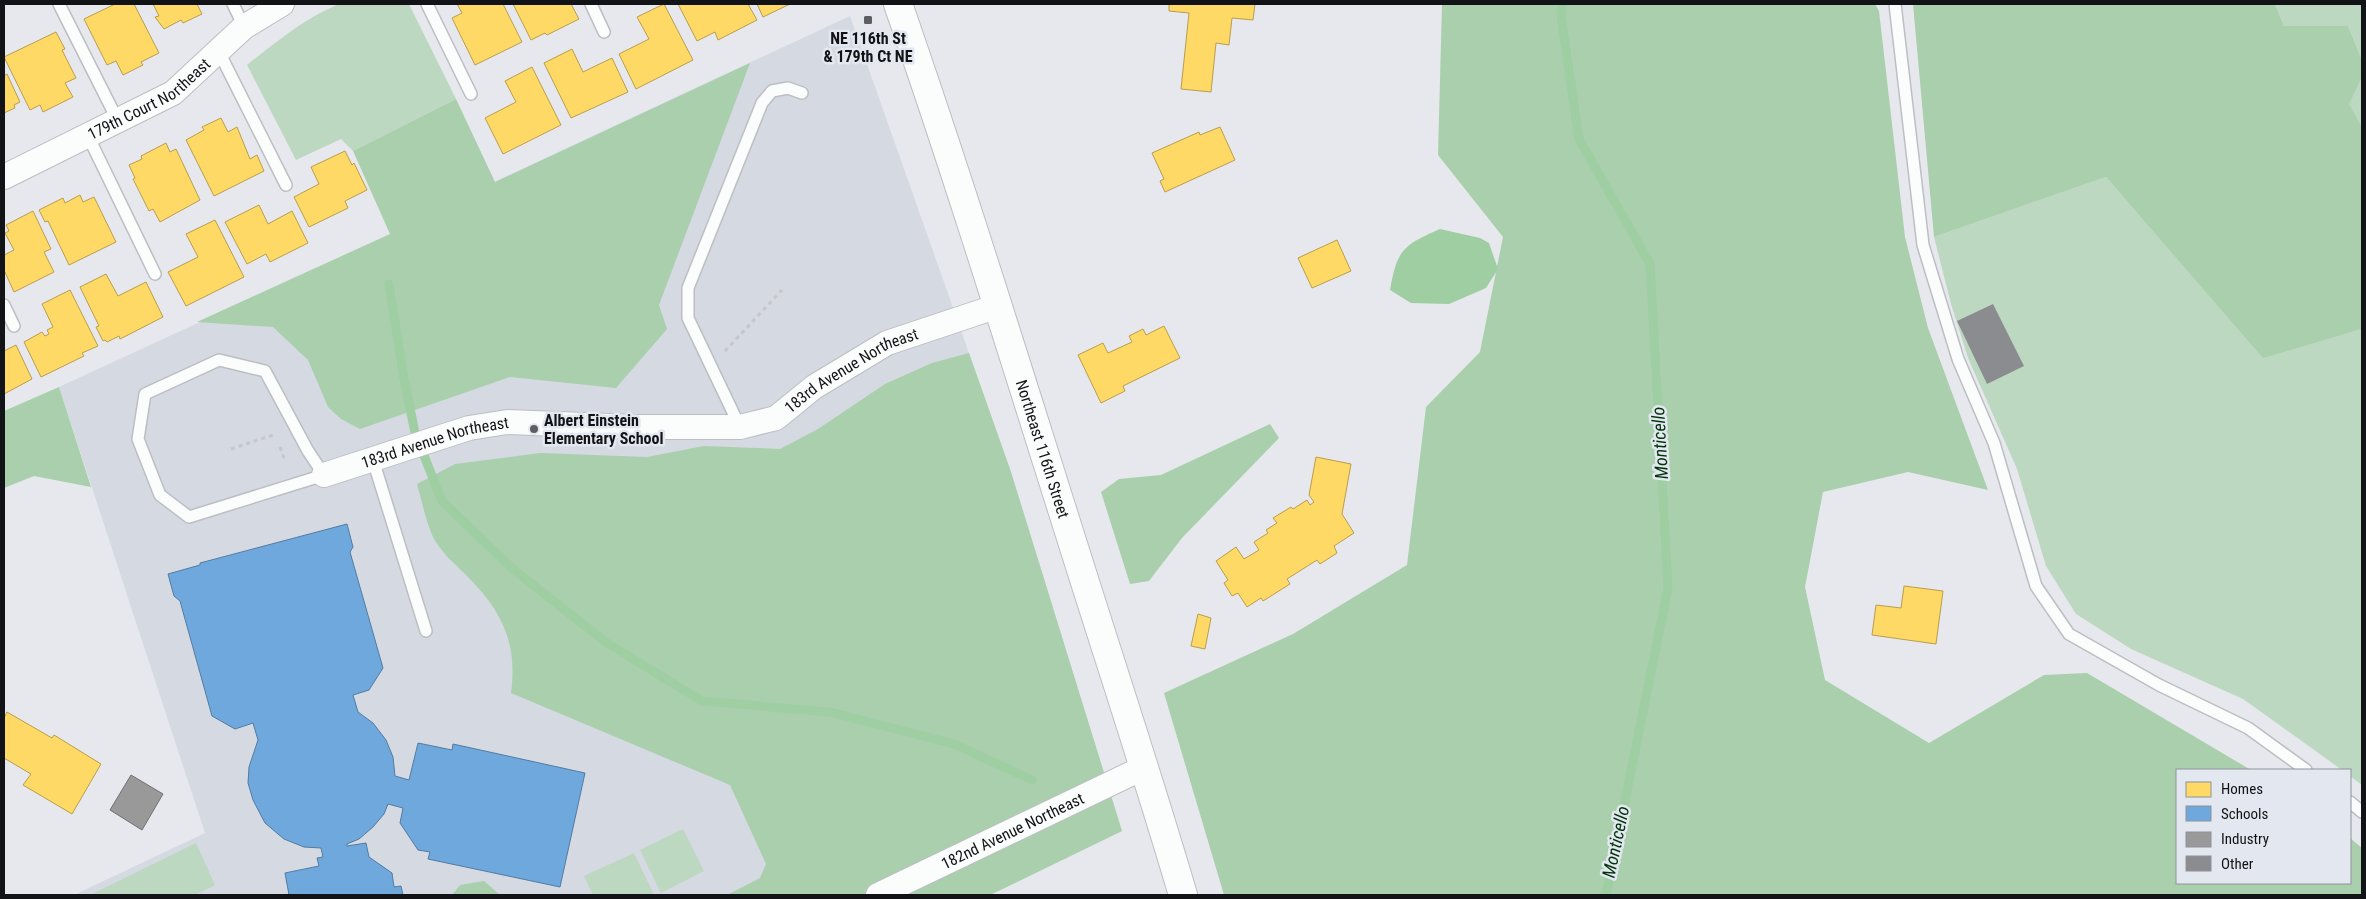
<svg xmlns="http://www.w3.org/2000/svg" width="2366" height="899" viewBox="0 0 2366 899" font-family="'Roboto Condensed',sans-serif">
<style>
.built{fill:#d4d9e2}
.green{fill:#bdd8c0}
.forest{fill:#a9cfad}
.water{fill:#9fcea2}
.homes{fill:#ffd966;stroke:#b89e4e}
.schools{fill:#6fa8dc;stroke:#537ba1}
.industry{fill:#999;stroke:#707172}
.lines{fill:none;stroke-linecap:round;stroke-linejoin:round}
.stream{stroke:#9fcea2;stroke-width:9}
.building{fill:#8b8c90}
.lane-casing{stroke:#bdbec2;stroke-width:14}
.street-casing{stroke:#bdbec2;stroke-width:26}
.secondary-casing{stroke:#bdbec2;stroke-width:30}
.path{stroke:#c6c7ca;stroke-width:3;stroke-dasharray:4 4;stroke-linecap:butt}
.lane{stroke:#fbfcfc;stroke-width:11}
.street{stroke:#fbfcfc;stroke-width:24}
.secondary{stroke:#fbfcfc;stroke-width:28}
.poi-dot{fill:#5c5e61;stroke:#e3e7f0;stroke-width:2}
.labels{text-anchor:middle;stroke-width:5;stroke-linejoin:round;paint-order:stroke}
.poi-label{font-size:16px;font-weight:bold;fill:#121316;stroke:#e3e7f0}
.street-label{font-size:16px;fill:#121316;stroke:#e3e7f0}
.water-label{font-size:18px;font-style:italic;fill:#023409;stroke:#e3e7f0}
</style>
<rect width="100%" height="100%" fill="#e6e8ed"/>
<polygon class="built" points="850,16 1011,472 1122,831 990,895 74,895 205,833 59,387 391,234 494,182"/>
<g class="green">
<path d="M 339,4 L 409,4 L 456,99 L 353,151 L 341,139 L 296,160 L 247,65 C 276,42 305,18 339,4 Z"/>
<polygon points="2275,4 2362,4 2362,60 2348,26 2284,26"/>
<polygon points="2362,77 2362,127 2348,104"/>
<polygon points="2106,177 2263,357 2362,329 2362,785 2350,776 2350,770 2342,770 2243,699 2131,649 2076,614 2046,566 2017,469 1968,358 1951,304 1934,237"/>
<polygon points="683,829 704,871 661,893 640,850"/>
<polygon points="196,843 215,885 195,895 90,895"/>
<polygon points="634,853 654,895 593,895 584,876"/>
</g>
<g class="forest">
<polygon points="1442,4 1875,4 1879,11 1905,237 1928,328 1988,490 1908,472 1823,492 1805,587 1825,680 1929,743 2044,675 2087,673 2251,770 2177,770 2177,883 2350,883 2350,838 2362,848 2362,895 1224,895 1164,693 1293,634 1407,565 1426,407 1480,352 1503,237 1438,155"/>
<polygon points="1913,4 2275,4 2284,26 2348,26 2362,60 2362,77 2349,104 2362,127 2362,329 2263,358 2106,177 1934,237"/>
<polygon points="750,63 659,305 667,329 616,388 510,377 360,429 341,419 328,407 308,360 273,327 197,322 390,234 353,151 456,99 495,182"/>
<path d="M 969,353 L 1011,472 L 1122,831 L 990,895 L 727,895 L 760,878 L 766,864 L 730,785 L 511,693 C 518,642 501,609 465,574 C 454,563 442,553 434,539 C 426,523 422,501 417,484 L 455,464 L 540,453 L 647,457 L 704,446 L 780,449 L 818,429 L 885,384 L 932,363 Z"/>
<polygon points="59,387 91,487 34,476 4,488 4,411"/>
<polygon points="1270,424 1279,438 1182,538 1149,581 1130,584 1101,492 1119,479 1161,475"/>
<polygon points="484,881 500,895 452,895 460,885"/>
</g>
<path class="water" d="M 1440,229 L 1480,238 L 1489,243 L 1498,269 L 1486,288 L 1449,304 L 1411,303 L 1390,290 C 1397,250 1403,245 1440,229 Z"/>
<g class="homes">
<polygon points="115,4 134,4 159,53 141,62 143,65 123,75 116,61 107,65 84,19"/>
<polygon points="153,4 197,4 202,14 183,23 181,20 164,29 155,17 159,16"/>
<polygon points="457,4 503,4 522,42 475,65 452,18 462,13"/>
<polygon points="513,4 571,4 579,19 547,35 545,33 531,40"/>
<polygon points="664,4 693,60 636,89 619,54 649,39 637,17"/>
<polygon points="678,4 748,4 757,20 718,40 715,32 697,41"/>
<polygon points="757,4 790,4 763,17"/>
<polygon points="1169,4 1255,4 1253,20 1232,18 1229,45 1216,43 1211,92 1181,89 1189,13 1169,11"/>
<polygon points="56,32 65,49 62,50 76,78 65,83 73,97 43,112 40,105 30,110 4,57"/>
<polygon points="572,49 583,72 612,58 628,92 571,118 544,63"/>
<polygon points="532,67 561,125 503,154 485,118 516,102 505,81"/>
<polygon points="7,74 20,102 14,105 15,108 4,113 4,76"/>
<polygon points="221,118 228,132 237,127 250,159 257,155 264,171 214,196 186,140 204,130 202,127"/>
<polygon points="1220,127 1235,160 1165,192 1160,181 1164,179 1152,153 1199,132 1200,135"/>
<polygon points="166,143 170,152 176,149 200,200 160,222 153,209 149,211 133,179 135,178 129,165 142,159 141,156"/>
<polygon points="345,151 352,165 354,163 367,190 345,201 348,208 309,227 294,197 319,184 311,167"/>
<polygon points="80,195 83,202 94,197 116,242 69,265 48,221 45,222 39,210 63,198 65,203"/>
<polygon points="259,205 268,224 292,211 308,243 270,262 266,254 247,264 225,222"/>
<polygon points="33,211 51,249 44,252 54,272 14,292 4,270 4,255 14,250 5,233 9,231 6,225"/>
<polygon points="215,220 244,277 186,306 168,272 198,257 186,234"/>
<polygon points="1337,240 1351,271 1312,288 1298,258"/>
<polygon points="106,274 118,296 146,282 163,317 120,339 119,336 107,342 105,340 103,341 96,327 99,326 80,287"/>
<polygon points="70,290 98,346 82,353 84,356 41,377 24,342 42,332 45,336 49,334 47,330 53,327 42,304"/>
<polygon points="1164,326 1180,358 1123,386 1125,391 1101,403 1078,355 1103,343 1108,353 1132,342 1129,336 1143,329 1146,335"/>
<polygon points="16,345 32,379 4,394 4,351"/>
<polygon points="1316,457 1351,464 1342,514 1354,533 1334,546 1337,553 1320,564 1317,560 1287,579 1290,584 1263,601 1261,598 1247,607 1238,593 1232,596 1224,583 1228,580 1216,561 1236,547 1244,559 1259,550 1254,542 1268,533 1266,530 1277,523 1273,518 1291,507 1293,509 1307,500 1310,505 1314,502 1309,495"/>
<polygon points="1904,586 1943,591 1936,644 1872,635 1876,605 1901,608"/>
<polygon points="1198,614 1211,618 1205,649 1191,646"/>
<polygon points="7,712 52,738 54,735 101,764 72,814 23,785 31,774 4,758 4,718"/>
</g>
<polygon class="schools" points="347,524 353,547 350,552 383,668 369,690 353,695 358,712 373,723 386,740 393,757 395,776 409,780 418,743 452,750 453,744 585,773 560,887 428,859 430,852 418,850 400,823 403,808 388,804 384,814 373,827 359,839 347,844 347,846 366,843 369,857 392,873 394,887 401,886 403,895 289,895 285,873 319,866 317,858 323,857 321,848 304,847 284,839 265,823 253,800 248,783 249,767 258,740 253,723 235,729 212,716 180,601 174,596 168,574 200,565 200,563"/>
<polygon class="industry" points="131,775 163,794 142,830 110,810"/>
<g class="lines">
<g class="stream">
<polyline points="1563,4 1561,16 1579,139 1650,264 1668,588 1606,895"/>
<polyline points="389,284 403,373 415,433 442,501 513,569 607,643 702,701 830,712 954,744 1032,780"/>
</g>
</g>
<polygon class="building" points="1993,304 2024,366 1987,384 1957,321"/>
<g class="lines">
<g class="lane-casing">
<g id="lane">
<polyline points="59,4 118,121"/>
<polyline points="233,4 244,27"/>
<polyline points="427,4 471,94"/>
<polyline points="591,4 604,32"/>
<polyline points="1895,4 1923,245 1958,359 1994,443 2036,586 2069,634 2159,685 2248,728 2306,770"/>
<polyline points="219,52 286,185"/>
<polyline points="88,136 155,274"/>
<polyline points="4,305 14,326"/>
<polygon points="219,360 265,371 308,451 324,475 189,517 160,495 138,439 145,394"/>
<polyline points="740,427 688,318 688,288 762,103 772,91 788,88 802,93"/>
<polyline points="373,460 426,631"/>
<polyline points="2350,802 2362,812"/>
</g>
</g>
<g class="street-casing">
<g id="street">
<path id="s1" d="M 4,177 L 173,93 L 244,27 L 282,4"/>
<path id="s2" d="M 324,475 L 469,428 L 507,422 L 634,427 L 740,427 L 776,418 L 814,387 L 887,343 L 998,306"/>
<path id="s3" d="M 878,895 L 1145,767"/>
</g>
</g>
<g class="secondary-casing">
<g id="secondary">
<path id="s4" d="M 898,4 C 960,182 1015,361 1072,541 C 1109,659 1148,776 1183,895"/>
</g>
</g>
<g class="path">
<polyline points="725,351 782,290"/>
<polyline points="280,447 285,461"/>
<polyline points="231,449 276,434"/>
</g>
<use href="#lane" class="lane"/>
<use href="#street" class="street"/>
<use href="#secondary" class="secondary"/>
</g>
<g class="poi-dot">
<rect x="863" y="15" width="10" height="10" rx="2.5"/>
<circle cx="534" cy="429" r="5"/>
</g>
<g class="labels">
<g class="poi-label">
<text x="868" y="44">NE 116th St<tspan x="868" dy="18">&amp; 179th Ct NE</tspan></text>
<text x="544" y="426" text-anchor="start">Albert Einstein<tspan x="544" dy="18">Elementary School</tspan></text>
</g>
<g class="street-label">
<text dy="6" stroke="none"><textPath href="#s1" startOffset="165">179th Court Northeast</textPath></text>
<text dy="6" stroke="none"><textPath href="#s2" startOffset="551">183rd Avenue Northeast</textPath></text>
<text dy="6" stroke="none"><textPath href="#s2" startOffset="116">183rd Avenue Northeast</textPath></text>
<text dy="6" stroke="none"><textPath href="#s4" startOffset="468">Northeast 116th Street</textPath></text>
<text dy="6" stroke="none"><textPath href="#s3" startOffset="149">182nd Avenue Northeast</textPath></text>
</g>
<g class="water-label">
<text transform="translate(1660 443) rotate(-93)" y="6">Monticello</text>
<text transform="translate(1616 842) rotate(-78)" y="6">Monticello</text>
</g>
</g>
<rect width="2366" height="899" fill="none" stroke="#121316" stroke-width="10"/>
<rect x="2176" y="769" width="175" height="115" fill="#e3e7f0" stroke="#8f9299"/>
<rect x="2186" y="782" width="25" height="15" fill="#ffd966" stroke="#8f9299"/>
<text x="2221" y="794" font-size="15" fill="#121316">Homes</text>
<rect x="2186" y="806" width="25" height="15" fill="#6fa8dc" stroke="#8f9299"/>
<text x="2221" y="819" font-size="15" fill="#121316">Schools</text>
<rect x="2186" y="832" width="25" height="15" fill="#999999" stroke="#8f9299"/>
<text x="2221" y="844" font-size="15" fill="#121316">Industry</text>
<rect x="2186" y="856" width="25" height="15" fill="#8b8c90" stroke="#8f9299"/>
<text x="2221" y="869" font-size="15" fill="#121316">Other</text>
</svg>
